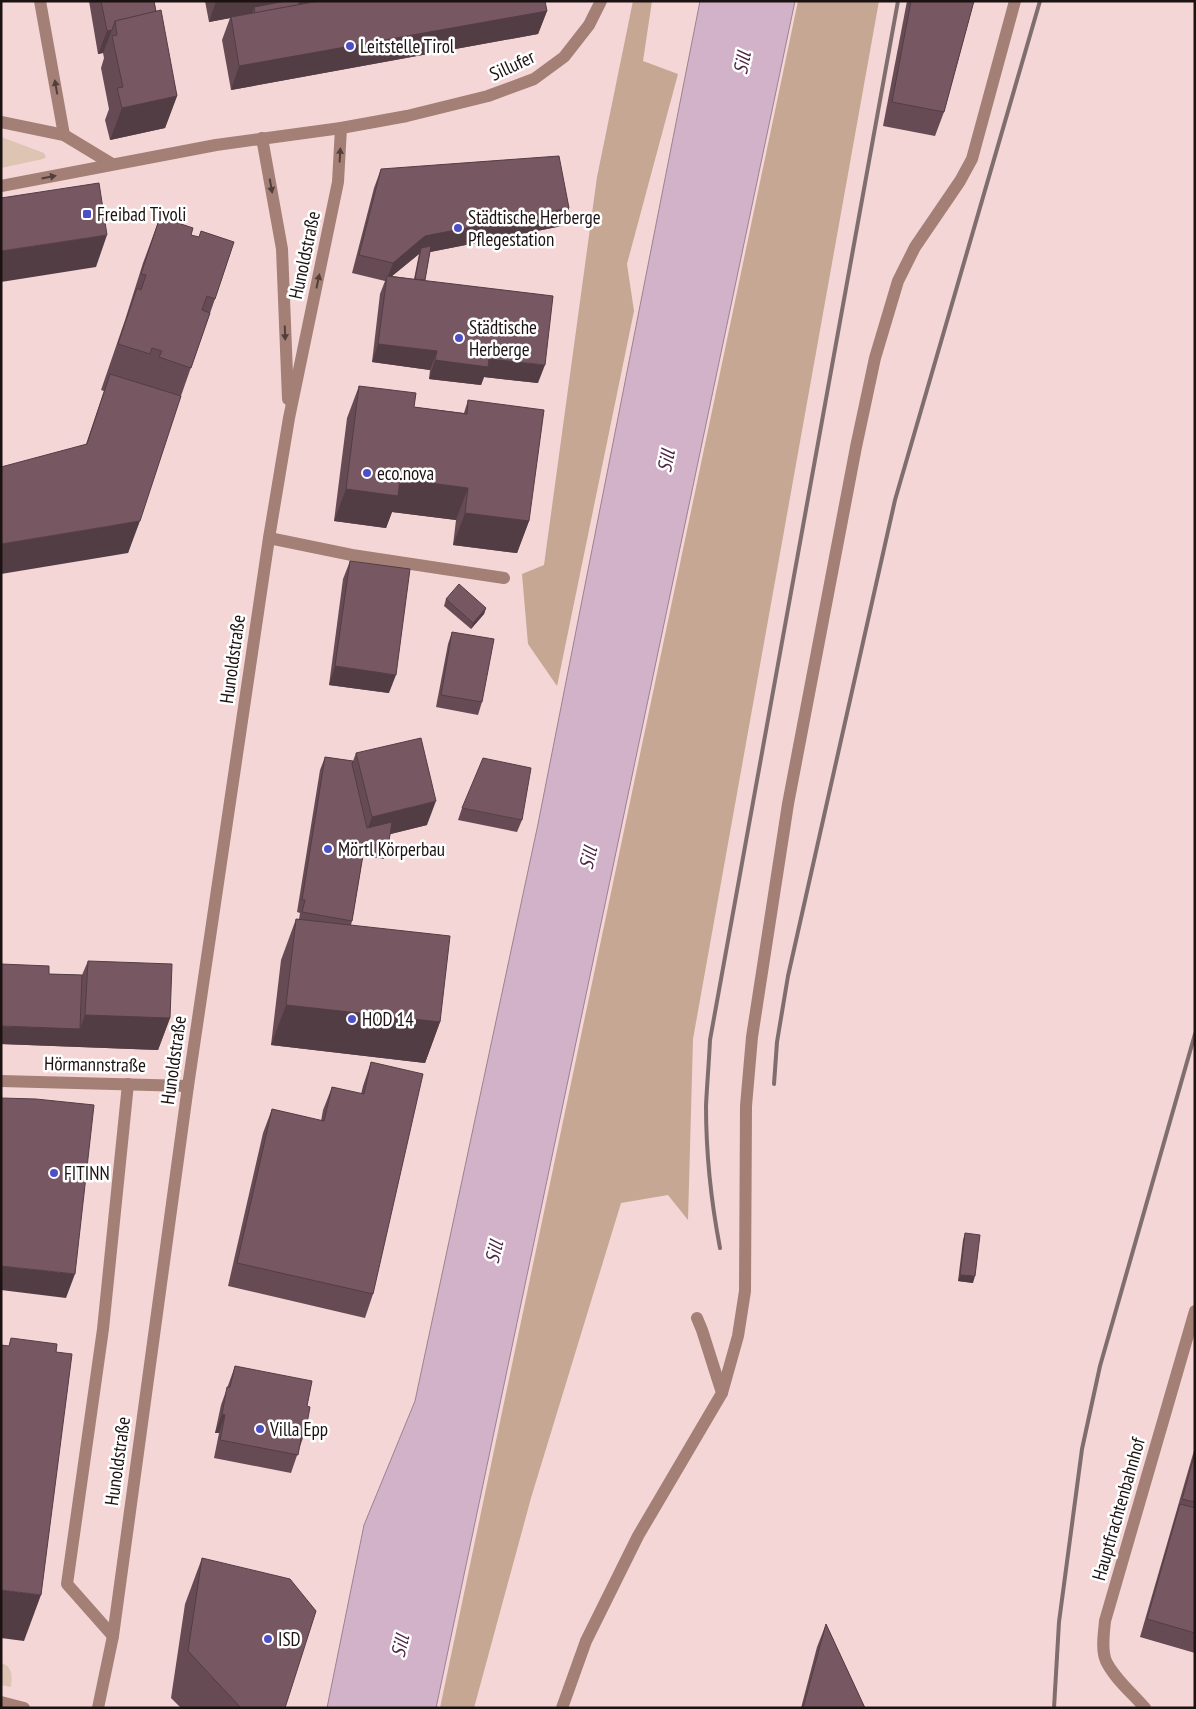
<svg xmlns="http://www.w3.org/2000/svg" width="1196" height="1709" viewBox="0 0 1196 1709" font-family="'PT Sans Narrow',sans-serif">
<style>
.green{fill:#ddc4b3}
.forest{fill:#c6a793}
.water{fill:#d1b2c8;stroke:#9b8291}
.lines{fill:none;stroke-linecap:round;stroke-linejoin:round}
.service{stroke:#a37f75;stroke-width:12}
.minor{stroke:#a37f75;stroke-width:12}
.tertiary{stroke:#a37f75;stroke-width:12}
.rail{stroke:#806d6d;stroke-width:4}
.wall{fill:#664b54;fill-rule:evenodd}
.shaded-wall{fill:#533d45}
.building{fill:#775762;stroke:#533d45}
.oneway{fill:#523e3a}
.poi-dot{fill:#4d4fc6;stroke:#fff;stroke-width:2}
.labels{text-anchor:middle;stroke-width:5;stroke-linejoin:round;paint-order:stroke}
.poi-label{font-size:19px;fill:#1c1212;stroke:#fff;text-anchor:start}
.street-label{font-size:19px;fill:#1c1212;stroke:#fff}
.water-label{font-size:20px;font-style:italic;fill:#4f2645;stroke:#fff}
</style>
<rect width="100%" height="100%" fill="#f4d6d6"/>
<g class="green">
<polygon points="1,137 44,153 46,157 43,159 1,168"/>
<path d="M 1,1663 C 13,1666 12,1677 11,1687 L 1,1685 Z"/>
</g>
<g class="forest">
<polygon points="633,1 652,1 643,61 678,74 627,264 634,311 557,686 528,644 522,574 544,565 597,177"/>
<polygon points="798,1 879,1 693,1039 688,1220 668,1195 621,1203 531,1498 474,1708 440,1708"/>
</g>
<polygon class="water" points="700,1 795,1 436,1708 327,1708 364,1525 415,1401 538,824"/>
<g class="lines">
<g class="service">
<polyline points="269,538 352,555 504,578"/>
<polyline points="722,1393 738,1336 745,1291 746,1106 752,1037 788,804 856,447 875,358 898,281 915,247 960,181 972,159 1015,1"/>
<polyline points="113,1636 67,1584 103,1329 128,1084"/>
<polyline points="562,1708 586,1641 638,1536 722,1393 702,1330 697,1318"/>
<path d="M 1145,1708 C 1132,1693 1114,1678 1106,1661 C 1101,1649 1104,1633 1105,1621 L 1195,1311"/>
</g>
<g class="minor">
<polyline points="40,1 64,135"/>
<polyline points="1,122 64,135 112,164"/>
<polyline points="262,138 282,249 288,399"/>
<polyline points="1,186 216,145 341,128 407,116 488,96 534,79 564,57 589,25 601,1"/>
<polyline points="1,1081 188,1086"/>
<polyline points="98,1708 113,1636 188,1086 269,538 289,418 338,182 341,128"/>
</g>
<polyline class="tertiary" points="1,1702 24,1708"/>
<g class="rail">
<polyline points="774,1084 777,1042 788,976 895,500 1040,1"/>
<path d="M 720,1248 C 711,1201 706,1153 706,1106 C 707,1084 709,1062 710,1040 L 898,1"/>
<polyline points="1054,1708 1059,1622 1082,1449 1100,1366 1195,1034"/>
</g>
</g>
<g class="wall">
<polygon points="89,1 154,1 177,96 165,128 110,140 105,120 109,109 101,68 104,58 103,53 98,54"/>
<polygon points="205,1 316,1 299,5 547,11 538,34 231,90 222,40 230,18 209,22"/>
<polygon points="907,1 974,1 944,112 935,136 883,126"/>
<path d="M 381,169 L 569,208 L 562,226 L 430,252 L 425,280 L 538,383 L 484,377 L 481,385 L 429,379 L 430,370 L 372,362 L 380,294 L 385,281 L 352,273 L 374,188 ZM 419,254 L 414,279 L 392,276 Z"/>
<polygon points="160,217 191,235 215,299 175,413 128,553 86,444 104,391 101,390 125,320 143,263"/>
<polygon points="359,386 414,407 464,413 468,400 529,521 517,553 453,545 456,520 392,512 386,528 334,521 347,418"/>
<polygon points="350,561 389,693 329,685 343,579"/>
<polygon points="446,599 486,608 484,614 471,629 444,606"/>
<polygon points="452,632 482,702 478,715 436,707 448,644"/>
<polygon points="356,753 427,825 390,834 388,847 384,859 363,856 352,921 351,925 440,1022 425,1063 271,1045 281,960 296,919 299,919 300,913 297,912 320,770 325,757 353,761"/>
<polygon points="462,808 522,820 517,832 458,820"/>
<polygon points="88,961 170,1018 158,1050 1,1044 49,974 82,975"/>
<polygon points="371,1062 373,1294 365,1318 228,1286 263,1133 272,1109 321,1121 323,1110 332,1087 361,1094 363,1086"/>
<polygon points="965,1233 973,1283 958,1281 963,1240"/>
<polygon points="235,1366 307,1406 306,1429 291,1473 214,1458 219,1433 215,1433 221,1405"/>
<polygon points="1195,1447 1195,1653 1140,1637"/>
<polygon points="202,1558 285,1708 181,1708 171,1698 185,1604"/>
<polygon points="826,1624 865,1708 801,1708 817,1647"/>
</g>
<g class="shaded-wall">
<polygon points="216,1 317,1 255,13 254,7 252,14 209,22"/>
<polygon points="547,11 538,34 231,90 239,66"/>
<polygon points="112,30 103,53 98,54 107,31"/>
<polygon points="177,96 165,128 110,140 122,108"/>
<polygon points="569,208 562,226 420,254 421,248 419,254 386,281 393,263 425,236"/>
<polygon points="107,235 96,267 1,282 1,251"/>
<polygon points="378,344 437,351 430,370 372,362"/>
<polygon points="489,359 545,365 538,383 484,377 481,385 429,379 435,360"/>
<polygon points="400,479 468,488 456,520 392,512 386,528 334,521 346,489"/>
<polygon points="465,513 529,521 517,553 453,545"/>
<polygon points="140,521 128,553 1,574 1,544"/>
<polygon points="486,608 484,614 471,629 473,623"/>
<polygon points="335,666 396,675 389,693 329,685"/>
<polygon points="436,801 427,825 363,841 372,817"/>
<polygon points="286,1005 440,1022 425,1063 271,1045"/>
<polygon points="85,1015 170,1018 158,1050 1,1044 1,1026 80,1029"/>
<polygon points="1,1266 75,1274 66,1298 1,1290"/>
<polygon points="960,1275 975,1276 973,1283 958,1281"/>
<polygon points="222,1414 225,1415 219,1433 215,1433"/>
<polygon points="1,1590 41,1595 24,1641 1,1638"/>
</g>
<g class="building">
<polygon points="101,1 154,1 156,12 115,21 112,30 107,31"/>
<polygon points="286,1 299,1 299,5 255,13 254,7"/>
<polygon points="319,1 545,1 547,11 239,66 231,17"/>
<polygon points="911,1 974,1 944,112 892,102"/>
<polygon points="161,10 177,96 122,108 117,88 123,87 112,36 117,35 115,21"/>
<polygon points="559,156 569,208 425,236 393,263 359,255 381,169"/>
<polygon points="99,183 107,235 1,251 1,198"/>
<polygon points="160,217 193,228 191,235 199,237 201,231 234,242 215,299 207,296 202,310 210,313 191,368 159,357 162,351 152,348 150,354 118,344 137,288 141,290 146,275 141,274"/>
<polygon points="431,246 425,280 415,279 421,248"/>
<polygon points="387,276 553,296 545,365 489,359 488,367 435,360 437,351 378,344"/>
<polygon points="110,374 181,396 140,521 1,544 1,467 87,444"/>
<polygon points="359,386 416,393 414,407 467,414 468,400 544,410 529,521 465,513 468,488 400,479 398,496 346,489"/>
<polygon points="350,561 410,569 396,675 335,666"/>
<polygon points="459,584 486,608 473,623 446,599"/>
<polygon points="452,632 494,639 482,702 441,695"/>
<polygon points="421,738 436,801 372,817 356,753"/>
<polygon points="325,757 353,761 352,764 367,828 392,822 388,847 365,843 352,921 302,912 305,900 302,900"/>
<polygon points="483,758 531,768 522,820 462,808"/>
<polygon points="296,919 450,936 440,1022 286,1005"/>
<polygon points="88,961 172,964 170,1018 85,1015"/>
<polygon points="1,964 49,966 49,974 82,975 80,1029 1,1026"/>
<polygon points="371,1062 423,1074 373,1294 237,1263 272,1109 324,1121 332,1087 364,1094"/>
<polygon points="1,1098 36,1099 94,1105 75,1274 1,1266"/>
<polygon points="965,1233 980,1235 975,1276 960,1275"/>
<polygon points="11,1338 57,1344 56,1352 72,1354 41,1595 1,1590 1,1345 9,1346"/>
<polygon points="235,1366 312,1381 307,1406 310,1407 306,1429 303,1428 298,1455 220,1440 225,1415 222,1414 227,1387 230,1387"/>
<polygon points="1195,1453 1195,1502 1182,1499"/>
<polygon points="1180,1504 1195,1508 1195,1633 1147,1619"/>
<polygon points="202,1558 290,1579 316,1611 285,1708 241,1708 188,1651"/>
<polygon points="826,1624 865,1708 803,1708"/>
</g>
<defs><path id="oneway-solid" d="M-6-.8H1V-3.2L6.5 0L1 3.2V.8H-6Z" transform="scale(1.25)"/></defs>
<g class="oneway">
<use href="#oneway-solid" transform="translate(56 87) rotate(-100)"/>
<use href="#oneway-solid" transform="translate(340 155) rotate(-87)"/>
<use href="#oneway-solid" transform="translate(49 177) rotate(-11)"/>
<use href="#oneway-solid" transform="translate(271 186) rotate(80)"/>
<use href="#oneway-solid" transform="translate(318 281) rotate(-78)"/>
<use href="#oneway-solid" transform="translate(285 333) rotate(88)"/>
</g>
<g class="poi-dot">
<circle cx="350" cy="46" r="5"/>
<rect x="82" y="209" width="10" height="10" rx="2.5"/>
<circle cx="458" cy="228" r="5"/>
<circle cx="459" cy="338" r="5"/>
<circle cx="367" cy="473" r="5"/>
<circle cx="328" cy="849" r="5"/>
<circle cx="352" cy="1019" r="5"/>
<circle cx="54" cy="1173" r="5"/>
<circle cx="260" cy="1429" r="5"/>
<circle cx="268" cy="1639" r="5"/>
</g>
<g class="labels">
<g class="poi-label">
<text x="360" y="53">Leitstelle Tirol</text>
<text x="97" y="221">Freibad Tivoli</text>
<text x="468" y="224">Städtische Herberge<tspan x="468" dy="22">Pflegestation</tspan></text>
<text x="469" y="334">Städtische<tspan x="469" dy="22">Herberge</tspan></text>
<text x="377" y="480">eco.nova</text>
<text x="338" y="856">Mörtl Körperbau</text>
<text x="362" y="1026">HOD 14</text>
<text x="64" y="1180">FITINN</text>
<text x="270" y="1436">Villa Epp</text>
<text x="278" y="1646">ISD</text>
</g>
<g class="street-label">
<text transform="translate(512 65) rotate(-25)" y="7">Sillufer</text>
<text transform="translate(304 255) rotate(-78)" y="7">Hunoldstraße</text>
<text transform="translate(232 659) rotate(-82)" y="7">Hunoldstraße</text>
<text transform="translate(173 1060) rotate(-82)" y="7">Hunoldstraße</text>
<text transform="translate(95 1064) rotate(1)" y="7">Hörmannstraße</text>
<text transform="translate(117 1461) rotate(-82)" y="7">Hunoldstraße</text>
<text transform="translate(1118 1509) rotate(-74)" y="7">Hauptfrachtenbahnhof</text>
</g>
<g class="water-label">
<text transform="translate(742 63) rotate(-79)" y="7">Sill</text>
<text transform="translate(666 461) rotate(-79)" y="7">Sill</text>
<text transform="translate(588 858) rotate(-77)" y="7">Sill</text>
<text transform="translate(494 1252) rotate(-77)" y="7">Sill</text>
<text transform="translate(400 1646) rotate(-77)" y="7">Sill</text>
</g>
</g>
<rect width="1196" height="1709" fill="none" stroke="#1c1212" stroke-width="5"/>
</svg>
